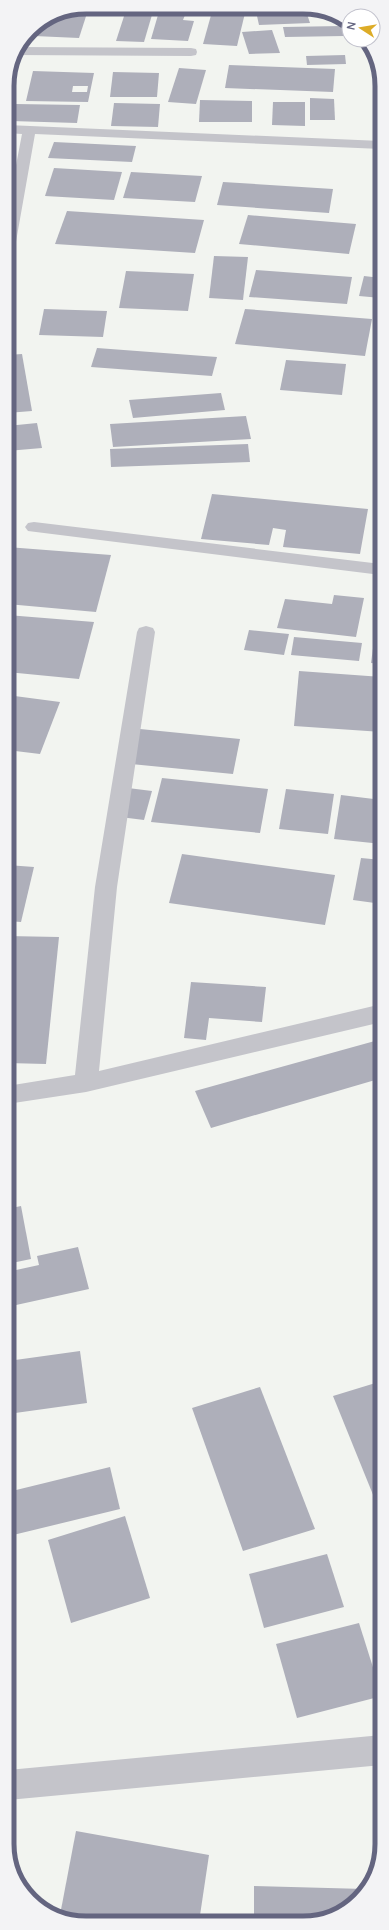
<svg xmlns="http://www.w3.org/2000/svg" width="389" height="1930" viewBox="0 0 389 1930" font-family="Manrope,sans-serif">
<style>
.building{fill:#aeafba;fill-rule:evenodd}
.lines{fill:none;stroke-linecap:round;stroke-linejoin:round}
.service{fill:#c4c4ca;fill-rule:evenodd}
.minor{fill:#c4c4ca;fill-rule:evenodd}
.rim{fill:none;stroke:#646580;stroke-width:5}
</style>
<rect width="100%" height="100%" fill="#f2f4f0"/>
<g class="building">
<polygon points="89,7 79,38 34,36 39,24 56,13"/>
<polygon points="127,7 154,8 144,42 116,41"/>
<polygon points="160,8 197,8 195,15 185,15 183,20 194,21 188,41 151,39"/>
<polygon points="213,8 246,9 237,46 203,44"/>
<polygon points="306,11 310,23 259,25 257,16 271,16 270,12"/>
<polygon points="342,26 344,36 285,37 283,27"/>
<polygon points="272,30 280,53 249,54 242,32"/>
<polygon points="345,55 346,64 307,65 306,56"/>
<polygon points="11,65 18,65 7,97 7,81"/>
<polygon points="229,65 335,69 333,92 225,88"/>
<polygon points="179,68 206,70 196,104 168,102"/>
<path d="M 33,71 L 94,73 L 88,102 L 26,101 ZM 73,86 L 88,86 L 87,92 L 72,92 Z"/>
<polygon points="113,72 159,73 157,97 110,97"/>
<polygon points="310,98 334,99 335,120 310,120"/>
<polygon points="200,100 252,101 252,122 199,122"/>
<polygon points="273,102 305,102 305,126 272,125"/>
<polygon points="114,103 160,104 158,127 111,126"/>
<polygon points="15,104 80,105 77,123 11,121"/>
<polygon points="54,142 136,146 132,162 48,158"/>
<polygon points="54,168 122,172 114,200 45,196"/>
<polygon points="131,172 202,176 195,202 123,198"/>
<polygon points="223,182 333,189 329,213 217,205"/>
<polygon points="67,211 204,220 195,253 55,244"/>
<polygon points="248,215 356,224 349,254 239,244"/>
<polygon points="214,256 248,257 243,300 209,298"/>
<polygon points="256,270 352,277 347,304 249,297"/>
<polygon points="126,271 194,274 188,311 119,308"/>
<polygon points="364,276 381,278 381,298 359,296"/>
<polygon points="44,309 107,311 103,337 39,335"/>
<polygon points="245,309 372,319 365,356 235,344"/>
<polygon points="97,348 217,357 212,376 91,367"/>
<polygon points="22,354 32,411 7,413 7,355"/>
<polygon points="286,360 346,364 342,395 280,390"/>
<polygon points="221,393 225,410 133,418 129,400"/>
<polygon points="246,416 251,439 113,447 110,424"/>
<polygon points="37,423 42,448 7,451 7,426"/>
<polygon points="248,444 250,462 111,467 110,449"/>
<polygon points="7,480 13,481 7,494"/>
<polygon points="212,494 368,509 360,554 283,547 286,530 273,528 269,545 201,539"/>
<polygon points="7,547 111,555 96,612 7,604"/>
<polygon points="334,595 364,598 356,637 277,628 285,599 332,604"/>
<polygon points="7,615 94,622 79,679 7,672"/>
<polygon points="249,630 289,634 284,655 244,650"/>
<polygon points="294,637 362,643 359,661 291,655"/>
<polygon points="374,641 382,642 382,664 371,663"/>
<polygon points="299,671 382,677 382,732 294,726"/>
<polygon points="7,695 60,702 40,754 7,750"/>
<polygon points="140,729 240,739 233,774 131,764"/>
<polygon points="162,778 268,789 260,833 151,822"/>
<polygon points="128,788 152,791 144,820 120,817"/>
<polygon points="286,789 334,794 328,834 279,829"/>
<polygon points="341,795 382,800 382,844 334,839"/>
<polygon points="182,854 335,875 325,925 169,903"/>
<polygon points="361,858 382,860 382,904 353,900"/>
<polygon points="7,865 34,867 21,922 7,921"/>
<polygon points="380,929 382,929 382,983 379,983"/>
<polygon points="7,936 59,937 46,1064 7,1063"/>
<polygon points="191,982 266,987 262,1022 209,1018 206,1040 184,1038"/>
<polygon points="382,1039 382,1078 211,1128 195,1091"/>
<polygon points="21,1206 31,1259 7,1264 7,1209"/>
<polygon points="78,1247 89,1289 7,1307 7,1272 39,1265 37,1256"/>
<polygon points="80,1351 87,1403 8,1414 8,1361"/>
<polygon points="382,1381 382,1517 333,1396"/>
<polygon points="260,1387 315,1529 243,1551 192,1408"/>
<polygon points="110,1467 120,1509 9,1536 8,1492"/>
<polygon points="125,1516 150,1598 71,1623 48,1540"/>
<polygon points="327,1554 344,1607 264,1628 249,1574"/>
<polygon points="359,1623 382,1696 297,1718 276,1644"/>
<polygon points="76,1831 209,1855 199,1922 71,1921 60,1915"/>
<polygon points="254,1886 365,1889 362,1896 338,1915 313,1922 254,1922"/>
</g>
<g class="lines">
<polygon class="service" points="34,522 381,564 381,575 28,531 25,527 28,523"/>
<g class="minor">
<polygon points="18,47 191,48 196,49 197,52 196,55 191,56 14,55"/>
<polygon points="7,125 381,141 381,149 35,134 14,253 12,256 7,257 7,212 22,134 7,133"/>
<polygon points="146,626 153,628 155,632 117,887 99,1071 382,1004 382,1022 86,1092 7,1104 7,1086 75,1075 95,887 137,632 139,628"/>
<polygon points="382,1735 382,1765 8,1800 8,1770"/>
</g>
</g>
<path d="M0 0H389V1930H0ZM86 14H303A72 72 0 0 1 375 86V1844A72 72 0 0 1 303 1916H86A72 72 0 0 1 14 1844V86A72 72 0 0 1 86 14Z" fill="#f3f3f5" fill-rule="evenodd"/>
<path class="rim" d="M86 14H303A72 72 0 0 1 375 86V1844A72 72 0 0 1 303 1916H86A72 72 0 0 1 14 1844V86A72 72 0 0 1 86 14Z"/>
<g transform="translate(361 28) rotate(282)"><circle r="19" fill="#ffffff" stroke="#c1c1cc"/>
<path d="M0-3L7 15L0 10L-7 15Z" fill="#ddac27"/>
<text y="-6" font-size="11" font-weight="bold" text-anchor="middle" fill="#646580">N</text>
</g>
</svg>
